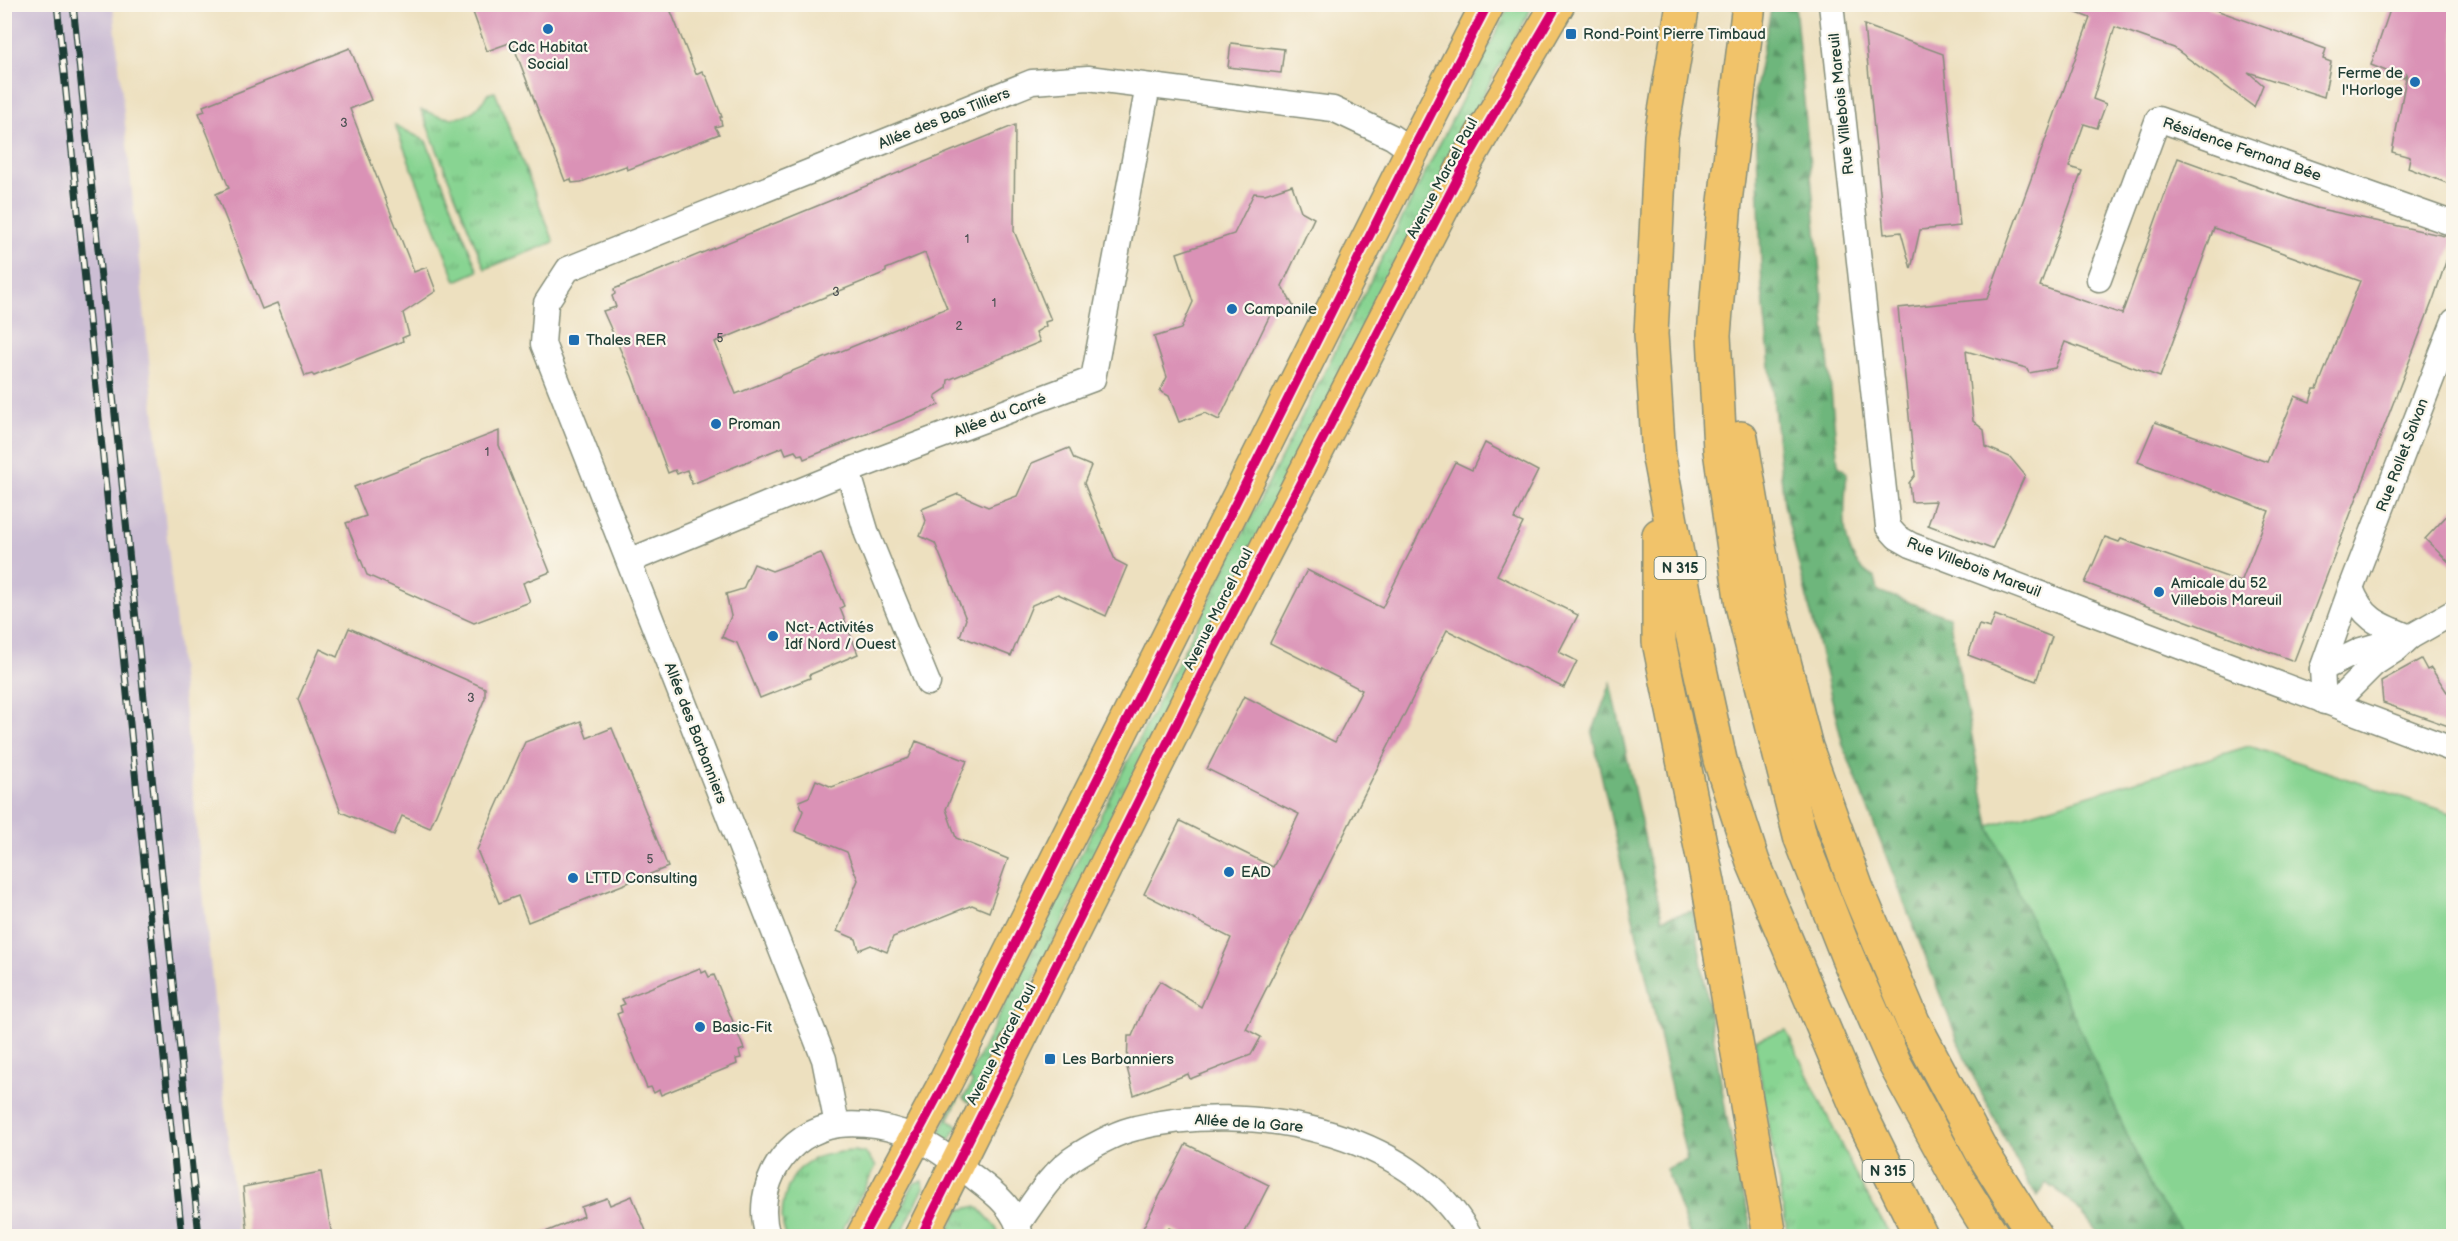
<svg xmlns="http://www.w3.org/2000/svg" width="2458" height="1241" viewBox="0 0 2458 1241" font-family="'Balsamiq Sans',sans-serif">
<style>
.railway{fill:#ccbed4}
.grass{fill:url(#grass-tufts);stroke:#548863;stroke-width:1.5}
.forest{fill:url(#forest-firs);stroke:#467a58;stroke-width:1.5}
.garden{fill:#88d492;stroke:#548863;stroke-width:1.5}
.building{fill:#da92b6;fill-rule:evenodd}
.lines{fill:none;stroke-linecap:round;stroke-linejoin:round}
.street-casing{stroke:#868e7a;stroke-width:27}
.primary-casing{stroke:#868e7a;stroke-width:36}
.highway-casing{stroke:#868e7a;stroke-width:36}
.street{stroke:#fff;stroke-width:24}
.primary{stroke:#f1c36a;stroke-width:33}
.highway{stroke:#f1c36a;stroke-width:33}
.rail-casing{stroke:#1f3d34;stroke-width:7}
.rail{stroke:#fbf7ec;stroke-width:4.5;stroke-dasharray:14;stroke-linecap:butt}
.cycleway-casing{stroke:#fbf7ec;stroke-width:13}
.cycleway{stroke:#d6006c;stroke-width:9}
.poi-dot{fill:#1f6fb2;stroke:#fbf7ec;stroke-width:2}
.labels{text-anchor:middle;stroke-width:4.5;stroke-linejoin:round;paint-order:stroke}
.number-label{font-size:12px;fill:#4e5254}
.shield{fill:#fbf7ec;stroke:#61756b;stroke-width:1.5}
.shield-label{font-size:14px;font-weight:bold;fill:#1f3d34}
.poi-label{font-size:15px;fill:#1f3d34;stroke:#fbf7ec;text-anchor:start}
.street-label{font-size:15px;fill:#1f3d34;stroke:#fbf7ec}
</style>
<defs>
<pattern id="grass-tufts" width="24" height="20" patternUnits="userSpaceOnUse" patternTransform="scale(1.5)"><rect width="24" height="20" fill="#88d492"/><path d="M3 7l-1-3M5 7V3M7 7l1-3M15 17l-1-3M17 17v-4M19 17l1-3" fill="none" stroke="#6fad78"/></pattern>
<pattern id="forest-firs" width="22" height="20" patternUnits="userSpaceOnUse" patternTransform="scale(1.5)"><rect width="22" height="20" fill="#6eb67c"/><path d="M5 1l3.5 6h-7zM16 11l3.5 6h-7z" fill="#5a9566"/></pattern>
</defs>
<rect width="100%" height="100%" fill="#fbf7ec"/>
<filter id="ink" filterUnits="userSpaceOnUse"><feTurbulence type="fractalNoise" baseFrequency=".0167" numOctaves="2"/><feDisplacementMap in="SourceGraphic" scale="12" xChannelSelector="R" yChannelSelector="G"/><feConvolveMatrix kernelMatrix="1 2 1 2 8 2 1 2 1" color-interpolation-filters="sRGB"/></filter>
<filter id="wash" filterUnits="userSpaceOnUse"><feTurbulence type="fractalNoise" baseFrequency=".008" numOctaves="4" result="noise"/><feDisplacementMap in="SourceGraphic" scale="24" xChannelSelector="R" yChannelSelector="G"/><feGaussianBlur stdDeviation="1.35" result="paint"/><feColorMatrix in="noise" values="0 0 0 0 0 0 0 0 0 0 0 0 0 0 0 0 0 1.4 0 .05"/><feComposite in="paint" operator="in"/></filter>
<g filter="url(#wash)">
<rect width="100%" height="100%" fill="#ede0bf"/>
<polygon class="railway" points="5,4 113,5 238,1236 5,1236"/>
<g class="grass">
<polygon points="1510,5 1533,5 1491,80 971,1103 963,1099 973,1082 968,1078"/>
<path d="M 495,92 L 554,242 L 485,269 L 421,110 C 428,111 435,116 444,117 C 463,121 479,111 487,94 Z"/>
<polygon points="395,125 426,141 478,271 456,281"/>
<polygon points="1786,1030 1858,1180 1891,1236 1788,1236 1754,1040"/>
<polygon points="959,1092 961,1094 948,1120 958,1126 946,1146 935,1142"/>
<path d="M 854,1151 L 865,1153 L 876,1166 L 839,1236 L 786,1236 C 777,1213 785,1180 805,1164 C 819,1154 838,1152 854,1151 Z"/>
<polygon points="922,1181 924,1188 900,1236 887,1236 914,1183"/>
<polygon points="977,1206 996,1227 999,1236 946,1236 959,1210"/>
</g>
<g class="forest">
<path d="M 1772,5 L 1795,5 L 1838,465 L 1847,473 C 1844,508 1837,559 1875,578 L 1878,591 L 1949,617 L 1989,826 L 2153,1192 L 2189,1236 L 2100,1236 C 2085,1215 2069,1196 2046,1183 L 2038,1196 L 2028,1184 L 1967,1064 L 1843,745 L 1784,504 L 1762,288 L 1755,89 Z"/>
<polygon points="1611,683 1662,919 1693,911 1727,1119 1753,1236 1690,1236 1666,1169 1687,1160 1592,733"/>
</g>
<polygon class="garden" points="2249,746 2453,814 2453,1236 2185,1236 2153,1192 1989,826"/>
<g id="blocks">
<g class="building">
<polygon points="470,4 668,4 696,74 702,71 707,78 722,117 720,117 722,125 715,127 719,134 627,170 626,166 581,182 572,183 571,179 565,181 512,42 487,51"/>
<polygon points="2061,4 2199,4 2326,49 2323,59 2331,62 2324,97 2248,72 2263,85 2254,107 2174,48 2115,27 2093,99 2106,104 2097,128 2084,124 2069,167 2082,171 2040,286 2122,314 2178,158 2316,208 2454,238 2434,297 2294,661 2085,583 2105,537 2119,542 2121,539 2241,582 2269,511 2138,462 2155,422 2267,462 2295,396 2310,402 2314,389 2317,389 2360,281 2214,228 2160,377 2065,342 2055,368 2029,373 2026,368 1966,351 1973,421 1984,430 1986,447 2010,457 2025,475 1992,549 1928,525 1936,501 1911,502 1909,483 1915,475 1898,308 1987,299 2090,18 2061,7"/>
<polygon points="2392,4 2454,4 2454,186 2408,168 2410,157 2392,152 2407,73 2404,78 2371,65"/>
<polygon points="1864,25 1943,54 1960,226 1920,230 1911,269 1901,232 1884,234"/>
<polygon points="1231,43 1284,49 1281,73 1228,67"/>
<polygon points="350,48 371,100 350,109 414,272 427,267 436,291 403,313 409,335 402,338 403,341 314,376 312,374 305,376 277,303 262,309 216,194 229,188 199,113 205,111 203,106"/>
<path d="M 1015,125 L 1014,231 L 1051,320 L 1045,322 L 1046,326 L 1036,332 L 1040,342 L 948,380 L 947,388 L 935,396 L 939,405 L 804,459 L 802,454 L 798,455 L 795,451 L 786,454 L 783,447 L 692,484 L 687,470 L 677,474 L 675,470 L 668,473 L 632,376 L 603,311 L 616,307 L 612,296 L 615,294 L 614,289 ZM 925,253 L 947,308 L 736,394 L 715,342 L 886,272 L 886,269 Z"/>
<polygon points="1292,185 1301,211 1314,218 1282,286 1296,311 1273,309 1219,420 1205,413 1179,422 1169,396 1160,391 1167,377 1154,337 1181,329 1193,302 1177,253 1234,234 1254,193 1265,194"/>
<polygon points="499,431 499,445 550,572 523,583 530,602 474,623 367,575 346,523 366,516 354,487"/>
<polygon points="1485,443 1538,471 1514,519 1523,523 1497,575 1578,615 1559,652 1577,661 1564,688 1447,630 1246,1029 1261,1037 1251,1055 1190,1079 1188,1074 1134,1095 1127,1068 1128,1036 1132,1036 1145,1006 1160,981 1201,1007 1231,938 1144,894 1180,821 1273,867 1299,814 1207,769 1244,696 1335,742 1362,690 1270,643 1307,570 1382,608 1455,462 1472,470"/>
<polygon points="1069,448 1074,459 1091,466 1084,483 1115,560 1127,566 1106,616 1058,594 1032,605 1011,656 960,636 966,619 935,543 920,536 926,521 922,509 958,494 988,507 1017,496 1032,463"/>
<polygon points="2454,508 2454,567 2425,539"/>
<polygon points="821,553 844,606 840,608 858,654 809,675 810,678 760,698 737,643 722,637 731,616 726,594 743,589 754,564 772,571"/>
<polygon points="1995,615 2052,637 2036,681 1968,655 1979,625 1990,628"/>
<polygon points="349,628 485,688 485,698 430,828 402,816 394,835 341,812 298,699 320,649 337,657"/>
<polygon points="2421,659 2427,670 2431,668 2447,692 2454,694 2454,728 2383,703 2381,681"/>
<polygon points="581,721 587,738 612,728 668,867 528,922 518,896 499,903 477,850 525,742"/>
<polygon points="916,741 967,761 946,809 956,838 1008,859 989,912 972,905 893,937 887,952 871,945 859,950 856,939 837,931 858,880 853,868 847,852 795,831 803,811 799,801 809,797 816,780 832,787 909,758"/>
<polygon points="700,968 702,973 706,971 709,977 714,975 744,1049 739,1051 741,1058 736,1059 737,1064 661,1095 659,1090 654,1093 651,1087 647,1088 617,1014 622,1012 620,1006 625,1004 622,999"/>
<polygon points="1186,1144 1269,1185 1243,1236 1186,1236 1169,1228 1165,1236 1139,1236"/>
<polygon points="321,1172 332,1236 248,1236 243,1187"/>
<polygon points="632,1196 648,1236 536,1236 584,1216 581,1207 607,1198 610,1205"/>
</g>
</g>
</g>
<g filter="url(#ink)">
<use href="#blocks" fill-opacity="0" stroke="#868e7a" stroke-width="1.5"/>
<g class="lines">
<g class="street-casing">
<g id="street">
<polyline points="1831,4 1888,527 1897,537 1911,545 2454,750"/>
<polyline points="2099,279 2158,119 2454,224"/>
<polyline points="2454,321 2351,588 2322,669 2324,702 2338,700 2374,664 2397,649 2410,637 2454,612"/>
<polyline points="848,471 867,534 928,683"/>
<polyline points="629,561 848,471 1093,379 1148,86"/>
<path d="M 2351,588 C 2363,620 2380,625 2410,637"/>
<polyline points="2322,669 2361,650 2399,639"/>
<polyline points="837,1125 824,1059 543,344 546,303 568,269 1032,82 1088,78 1333,109 1392,137 1412,151"/>
<path d="M 1019,1223 C 1035,1200 1053,1170 1078,1155 C 1094,1145 1118,1132 1136,1128 C 1245,1101 1411,1128 1470,1236"/>
<path d="M 768,1236 C 752,1187 786,1132 838,1125 C 859,1123 882,1126 901,1132 C 928,1141 953,1161 975,1178 C 996,1194 1016,1209 1021,1236"/>
</g>
</g>
<g class="primary-casing">
<g id="primary">
<polyline points="863,1236 946,1081 1412,151 1488,4"/>
<polyline points="921,1236 1202,673 1467,160 1558,4"/>
</g>
</g>
<g class="highway-casing">
<g id="highway">
<polyline points="1683,4 1661,136 1651,334 1659,458 1692,633 1720,760 1753,862 1856,1105 1921,1236"/>
<polyline points="1749,4 1725,202 1714,335 1720,450 1742,605 1801,839 1848,958 1895,1064 1961,1185 1993,1236"/>
<polyline points="1741,438 1768,599 1806,747 1857,889 1913,1022 1982,1152 2035,1236"/>
<polyline points="1659,535 1659,642 1708,882 1770,1236"/>
</g>
</g>
<use href="#street" class="street"/>
<use href="#primary" class="primary"/>
<use href="#highway" class="highway"/>
<g class="rail-casing">
<g id="rail">
<polyline points="57,4 182,1236"/>
<polyline points="73,4 199,1236"/>
</g>
</g>
<use href="#rail" class="rail"/>
<g class="cycleway-casing">
<g id="cycleway">
<polyline points="863,1236 946,1081 1412,151 1488,4"/>
<polyline points="921,1236 1202,673 1467,160 1558,4"/>
</g>
</g>
<use href="#cycleway" class="cycleway"/>
</g>
</g>
<g class="poi-dot">
<circle cx="548" cy="29" r="6"/>
<rect x="1565" y="28" width="12" height="12" rx="3"/>
<circle cx="2415" cy="82" r="6"/>
<circle cx="1232" cy="309" r="6"/>
<rect x="568" y="334" width="12" height="12" rx="3"/>
<circle cx="716" cy="424" r="6"/>
<circle cx="2159" cy="592" r="6"/>
<circle cx="773" cy="636" r="6"/>
<circle cx="1229" cy="872" r="6"/>
<circle cx="573" cy="878" r="6"/>
<circle cx="700" cy="1027" r="6"/>
<rect x="1044" y="1053" width="12" height="12" rx="3"/>
</g>
<g class="labels">
<g class="number-label">
<text x="344" y="127">3</text>
<text x="967" y="243">1</text>
<text x="836" y="296">3</text>
<text x="994" y="307">1</text>
<text x="959" y="330">2</text>
<text x="720" y="342">5</text>
<text x="487" y="456">1</text>
<text x="471" y="702">3</text>
<text x="650" y="863">5</text>
</g>
<g class="shield">
<rect x="1654.5" y="557" width="51" height="22" rx="4.5"/>
<rect x="1862.5" y="1160" width="51" height="22" rx="4.5"/>
</g>
<g class="shield-label">
<text x="1680" y="573">N 315</text>
<text x="1888" y="1176">N 315</text>
</g>
<g class="poi-label">
<text x="1583" y="39">Rond-Point Pierre Timbaud</text>
<text x="548" y="52" text-anchor="middle">Cdc Habitat<tspan x="548" dy="17">Social</tspan></text>
<text x="2403" y="78" text-anchor="end">Ferme de<tspan x="2403" dy="17">l'Horloge</tspan></text>
<text x="1244" y="314">Campanile</text>
<text x="586" y="345">Thales RER</text>
<text x="728" y="429">Proman</text>
<text x="2171" y="588">Amicale du 52<tspan x="2171" dy="17">Villebois Mareuil</tspan></text>
<text x="785" y="632">Nct- Activités<tspan x="785" dy="17">Idf Nord / Ouest</tspan></text>
<text x="1241" y="877">EAD</text>
<text x="585" y="883">LTTD Consulting</text>
<text x="712" y="1032">Basic-Fit</text>
<text x="1062" y="1064">Les Barbanniers</text>
</g>
<g class="street-label">
<text transform="translate(1841 104) rotate(-96)" y="5">Rue Villebois Mareuil</text>
<text transform="translate(944 118) rotate(-22)" y="5">Allée des Bas Tilliers</text>
<text transform="translate(2242 149) rotate(19)" y="5">Résidence Fernand Bée</text>
<text transform="translate(1442 178) rotate(-62)" y="5">Avenue Marcel Paul</text>
<text transform="translate(1000 415) rotate(-21)" y="5">Allée du Carré</text>
<text transform="translate(2402 455) rotate(-69)" y="5">Rue Rollet Salvan</text>
<text transform="translate(1974 567) rotate(21)" y="5">Rue Villebois Mareuil</text>
<text transform="translate(1218 609) rotate(-63)" y="5">Avenue Marcel Paul</text>
<text transform="translate(696 733) rotate(69)" y="5">Allée des Barbanniers</text>
<text transform="translate(1001 1044) rotate(-63)" y="5">Avenue Marcel Paul</text>
<text transform="translate(1249 1123) rotate(4)" y="5">Allée de la Gare</text>
</g>
</g>
<rect width="2458" height="1241" fill="none" stroke="#fbf7ec" stroke-width="24"/>
</svg>
